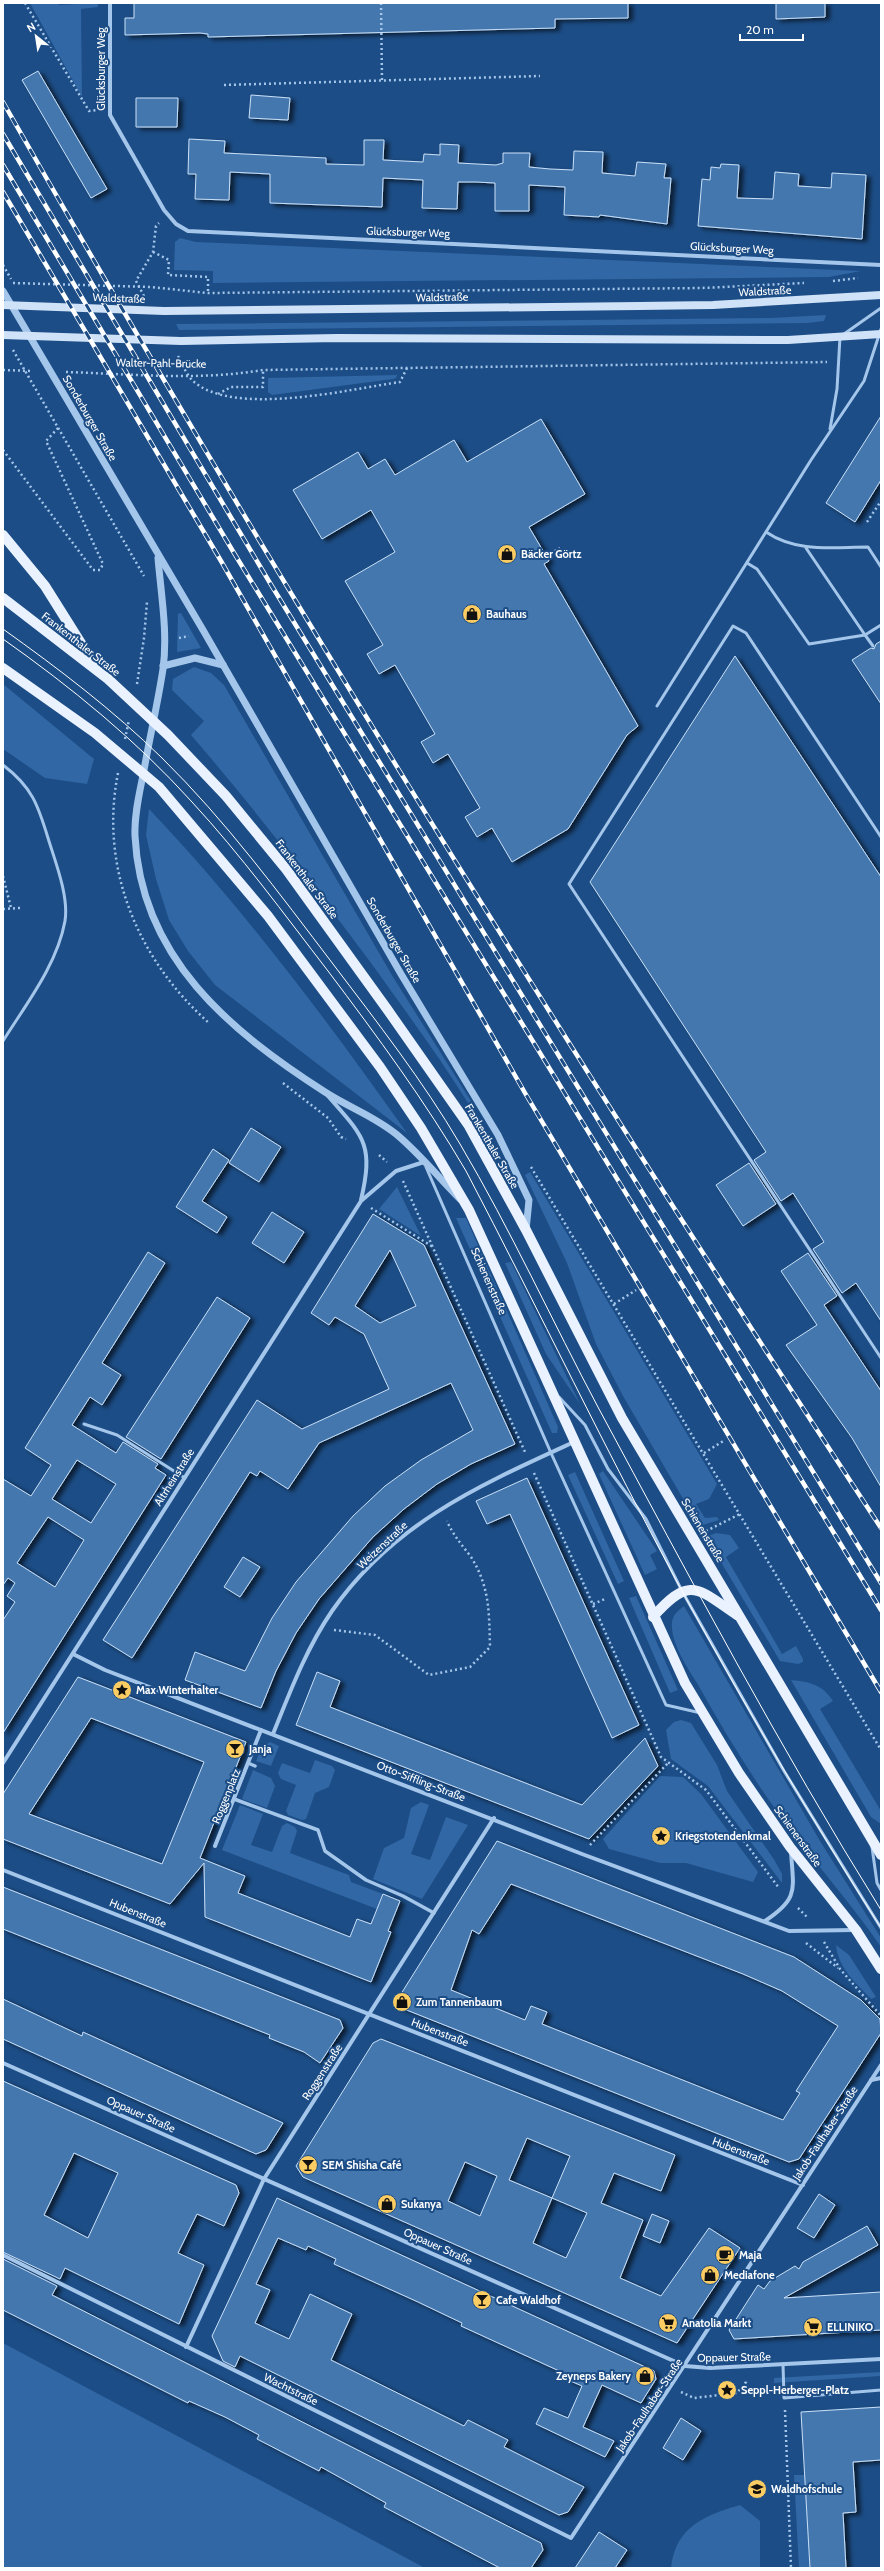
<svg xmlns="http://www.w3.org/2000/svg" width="884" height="2571" viewBox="0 0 884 2571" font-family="Cabin,sans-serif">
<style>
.green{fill:#3067a4}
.building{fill:#4477af;stroke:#c9e0f8;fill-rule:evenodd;filter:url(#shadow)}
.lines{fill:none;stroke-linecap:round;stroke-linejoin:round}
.path{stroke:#a4c6eb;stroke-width:2.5;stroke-dasharray:2 3;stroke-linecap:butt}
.service{stroke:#a4c6eb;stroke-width:3}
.pedestrian{stroke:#a4c6eb;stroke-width:3.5}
.minor{stroke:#a4c6eb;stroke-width:4}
.tertiary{stroke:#a4c6eb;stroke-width:7}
.secondary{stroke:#d0e2f8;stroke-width:8}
.primary{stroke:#e9f2fe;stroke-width:10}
.tram{stroke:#fff;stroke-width:1}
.rail-casing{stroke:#fff;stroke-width:4.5}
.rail{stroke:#1c4d86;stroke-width:3;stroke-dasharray:9;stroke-linecap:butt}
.labels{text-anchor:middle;stroke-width:4;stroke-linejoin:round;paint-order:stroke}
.street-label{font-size:11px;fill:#fff;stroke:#1c4d86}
.poi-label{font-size:11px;font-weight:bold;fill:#fff;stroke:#1c4d86;text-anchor:start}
</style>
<defs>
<filter id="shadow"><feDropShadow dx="4.5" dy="2.5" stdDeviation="2" flood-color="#0009"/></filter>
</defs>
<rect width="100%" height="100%" fill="#1c4d86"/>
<g class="green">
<polygon points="30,3 58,3 59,5 98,3 98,7 81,9 82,97"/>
<polygon points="180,238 196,242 861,271 829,277 213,283 213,271 174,270 175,242"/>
<polygon points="826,315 824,321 808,323 179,330 176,324 771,318"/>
<polygon points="397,375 396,378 393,379 272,395 268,392 268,378"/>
<polygon points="181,613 201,648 177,652 178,614"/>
<path d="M 194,667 L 211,673 L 224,685 L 393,977 L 471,1101 L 468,1103 C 438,1055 404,1009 371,963 C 313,885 255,809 191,735 L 204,721 L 172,690 L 173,679 Z"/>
<polygon points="3,684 94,759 87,784 45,778 3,749"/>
<path d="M 149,809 C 245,910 326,1019 407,1133 L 215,985 L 188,951 L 169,920 L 156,879 L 146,835 Z"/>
<polygon points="530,1172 717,1484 709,1499 696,1504 705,1518 717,1517 719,1520 699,1526 623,1396 596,1344 567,1263 525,1175"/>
<polygon points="397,1187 421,1236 379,1209"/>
<polygon points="456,1218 466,1218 558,1427 557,1433 552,1433"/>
<polygon points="511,1262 580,1404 546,1354 505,1263"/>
<polygon points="603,1471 657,1551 650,1555 657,1569 645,1575 599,1474"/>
<polygon points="575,1472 624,1581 618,1584 568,1475"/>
<polygon points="716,1533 730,1535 739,1548 726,1557 782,1654 796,1646 803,1659 803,1662 798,1664 780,1661 706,1537"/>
<polygon points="636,1596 678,1690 670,1693 629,1598"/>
<path d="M 684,1606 L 820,1841 L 881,1938 L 881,1947 C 853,1906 820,1869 790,1829 C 755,1783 725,1733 697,1683 C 687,1667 670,1642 672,1622 C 673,1614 679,1610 684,1606 Z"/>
<path d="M 791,1680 C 810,1682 822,1684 833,1701 L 820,1709 L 881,1811 L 881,1824 L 871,1817 Z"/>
<polygon points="681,1720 691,1723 717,1765 727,1791 775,1861 782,1874 782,1883 708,1786 671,1759 666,1730 674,1722"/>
<polygon points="270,1742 279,1746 271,1766 256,1761 262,1747"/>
<polygon points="315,1760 332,1766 335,1770 329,1787 315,1793 306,1819 302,1820 288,1815 286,1811 296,1785 281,1779 278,1773 282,1763 310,1773"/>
<polygon points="253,1770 271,1778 275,1786 267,1808 242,1799"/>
<polygon points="660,1776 683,1777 701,1794 758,1872 753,1882 686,1863 660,1863 609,1849 603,1839"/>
<polygon points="421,1802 429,1805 411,1854 430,1860 446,1817 468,1825 422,1899 373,1879 384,1848 404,1838 411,1808"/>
<polygon points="240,1805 263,1814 251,1845 272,1852 282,1826 287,1823 295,1827 297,1831 290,1853 349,1875 351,1882 383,1894 377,1909 222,1850"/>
<path d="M 836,1945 L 849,1955 L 876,1997 L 871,1999 C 856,1983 838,1968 836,1945 Z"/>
<polygon points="3,2343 425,2568 3,2568"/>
<polygon points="881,2372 881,2376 774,2383 774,2378"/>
<polygon points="794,2475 805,2475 810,2567 799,2568"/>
<path d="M 740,2505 L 760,2521 L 760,2568 L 671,2568 C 675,2527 705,2515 740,2505 Z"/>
</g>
<g class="building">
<polygon points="134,3 628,3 628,18 555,19 555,28 208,37 208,34 200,33 125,35 125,18 134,18"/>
<polygon points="776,3 825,3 825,17 776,19"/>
<polygon points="38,71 107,189 91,198 22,80"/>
<polygon points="251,95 290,98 288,120 249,118"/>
<polygon points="136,98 178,98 177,127 136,127"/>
<polygon points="189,139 225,141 224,153 326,158 326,164 364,165 364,140 384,140 383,160 423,162 424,154 440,155 440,144 459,145 458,163 496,165 503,163 503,153 530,153 529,167 550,169 573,170 574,151 603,152 602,173 635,176 637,162 666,164 664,178 671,178 667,224 600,215 599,217 564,215 565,187 529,185 529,211 495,211 495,183 476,182 458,182 457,209 422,208 423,180 383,178 382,207 270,203 270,174 230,172 229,200 195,199 196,174 188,174"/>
<polygon points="721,164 739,165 737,198 773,199 775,172 799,174 798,186 831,188 832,173 866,175 862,239 698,226 702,179 710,180 711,167 720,168"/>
<polygon points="881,416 881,480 855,522 826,503"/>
<polygon points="541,419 585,494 529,527 549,561 544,564 638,726 627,735 568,829 512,862 492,828 477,837 465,817 480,808 448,754 433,763 421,742 435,734 395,665 379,674 367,654 383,645 345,581 395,552 371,510 322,539 293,490 358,452 368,469 385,459 395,475 454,440 467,462"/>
<polygon points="881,641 881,704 852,660 871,648 874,649 876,644"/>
<polygon points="735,656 881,877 881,1321 856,1283 842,1293 813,1249 824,1242 793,1193 781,1201 754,1160 766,1152 590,882"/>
<polygon points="251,1128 281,1147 259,1182 229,1163"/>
<polygon points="213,1149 229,1160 202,1201 227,1217 217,1233 176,1207"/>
<polygon points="749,1163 776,1204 743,1226 716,1185"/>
<polygon points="272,1212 304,1232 284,1263 252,1243"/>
<path d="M 373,1214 L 424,1245 L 515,1444 L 471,1464 L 437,1484 L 404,1509 L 373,1537 L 319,1599 L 296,1633 L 276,1671 L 261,1708 L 185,1680 L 195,1652 L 245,1671 L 272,1618 L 296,1582 L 353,1516 L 385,1486 L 421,1460 L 473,1430 L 451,1383 L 319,1443 L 288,1489 L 260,1471 L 257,1476 L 250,1472 L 132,1658 L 103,1640 L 257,1400 L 302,1429 L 389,1389 L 364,1334 L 335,1317 L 329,1325 L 311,1313 ZM 390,1250 L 416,1306 L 380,1323 L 355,1306 Z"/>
<path d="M 148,1252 L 165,1263 L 102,1363 L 121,1375 L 102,1405 L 90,1397 L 72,1425 L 116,1453 L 123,1442 L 158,1464 L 155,1468 L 166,1475 L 3,1733 L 3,1620 L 15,1602 L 7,1596 L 15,1583 L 8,1578 L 3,1585 L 3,1479 L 31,1496 L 51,1465 L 25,1448 ZM 77,1460 L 116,1484 L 91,1523 L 52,1499 ZM 48,1517 L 84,1540 L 55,1587 L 17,1563 Z"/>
<polygon points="808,1253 837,1296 824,1305 881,1391 881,1487 852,1438 786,1345 817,1325 781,1271"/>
<polygon points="217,1297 250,1318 161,1459 126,1437"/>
<polygon points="527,1478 639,1725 612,1738 510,1514 487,1524 476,1501"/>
<polygon points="243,1557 260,1567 240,1597 224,1587"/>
<polygon points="317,1672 340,1681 330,1707 582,1805 645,1738 658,1766 589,1839 296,1725"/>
<path d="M 78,1677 L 246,1742 L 200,1858 L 245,1876 L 238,1893 L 350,1937 L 357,1919 L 371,1924 L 383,1894 L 400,1901 L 388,1931 L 391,1932 L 371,1982 L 205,1917 L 204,1863 L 170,1904 L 3,1839 L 3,1794 ZM 91,1718 L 204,1762 L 162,1864 L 29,1814 Z"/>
<path d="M 497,1841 L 794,1957 L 861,2000 L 880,2019 L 881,2033 L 799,2159 L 789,2162 L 394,2005 ZM 511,1884 L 743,1974 L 782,1991 L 838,2026 L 796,2091 L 800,2093 L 783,2120 L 542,2024 L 547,2012 L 531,2006 L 525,2020 L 451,1990 L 472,1930 L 479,1934 Z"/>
<polygon points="3,1887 340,2020 343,2028 320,2063 304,2052 269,2038 270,2035 3,1929"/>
<polygon points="3,1999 82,2036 83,2032 283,2123 266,2150 256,2154 216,2136 3,2039"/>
<path d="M 381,2039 L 675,2155 L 661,2191 L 614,2173 L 601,2203 L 643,2220 L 620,2278 L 661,2296 L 709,2228 L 740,2248 L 677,2343 L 303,2177 L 296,2166 L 373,2043 ZM 527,2138 L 570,2156 L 552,2198 L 509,2180 ZM 465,2162 L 497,2176 L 480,2216 L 448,2201 ZM 552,2198 L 587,2213 L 566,2258 L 533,2243 Z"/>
<path d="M 3,2081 L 236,2185 L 239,2193 L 224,2226 L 197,2214 L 178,2253 L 204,2265 L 179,2324 L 65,2268 L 60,2279 L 3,2252 ZM 74,2153 L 118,2173 L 88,2238 L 44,2215 Z"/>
<polygon points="819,2194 835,2205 814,2238 797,2228"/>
<polygon points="277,2198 654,2371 656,2379 641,2403 602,2385 583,2427 614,2441 605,2457 536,2424 544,2408 568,2418 582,2386 566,2379 568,2375 461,2326 462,2323 418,2302 334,2264 336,2259 308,2246 306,2250 278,2238 256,2284 270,2290 255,2323 289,2339 310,2294 352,2314 331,2360 464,2426 468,2420 508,2440 504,2447 584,2487 568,2512 559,2515 240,2356 235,2367 223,2361 212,2336"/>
<polygon points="652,2214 669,2221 660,2243 643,2236"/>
<polygon points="867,2226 878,2245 784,2298 881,2292 881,2330 734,2339 729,2330 758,2285 764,2289 770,2281 795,2266 799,2269 803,2262"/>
<polygon points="3,2259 57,2286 52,2295 541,2543 543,2550 531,2568 500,2568 384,2507 386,2503 321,2467 319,2471 257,2439 259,2435 225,2417 189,2401 188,2403 3,2310"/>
<polygon points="881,2407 881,2460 853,2462 856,2512 843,2513 846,2568 810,2568 801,2412"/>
<polygon points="681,2418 701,2431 683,2460 663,2448"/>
<polygon points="599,2532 627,2550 615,2568 575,2568"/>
</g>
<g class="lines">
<g class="path">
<polyline points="25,3 89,111 98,110"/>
<polyline points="381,3 382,80"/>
<polyline points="224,85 540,76"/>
<polyline points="153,252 169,260 168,275 208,277 208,293"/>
<polyline points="3,265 11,279"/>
<polyline points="833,281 858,278"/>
<polyline points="13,283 150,287 208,293 702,288 804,283"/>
<polyline points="144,296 136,281 153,252 156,226 159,223"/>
<polyline points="13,350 144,576"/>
<path d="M 178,356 C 182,363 186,374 192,380 C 231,418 350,389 400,382 L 407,368"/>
<polyline points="3,370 33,371"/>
<path d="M 66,372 C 131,374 198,381 263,370 L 827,362"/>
<polyline points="218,394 231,387 263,387 263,370"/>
<polyline points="3,450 93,570 100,570 103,564 46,441 59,427"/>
<polyline points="867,522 881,501"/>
<polyline points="546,556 560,548"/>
<polyline points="179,638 189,636"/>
<polyline points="137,684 144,638 147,602"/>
<polyline points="125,739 129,720"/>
<path d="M 118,773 C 99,868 138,960 209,1023"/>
<polyline points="3,876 11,908"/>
<polyline points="3,909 20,908"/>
<polyline points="283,1083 328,1118 341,1137 346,1139"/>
<polyline points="379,1155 387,1162"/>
<polyline points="531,1167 881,1750"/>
<polyline points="403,1181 525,1452"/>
<polyline points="371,1208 433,1247"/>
<polyline points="614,1304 636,1290"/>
<polyline points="704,1453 725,1440"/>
<polyline points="534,1473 661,1757 706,1790 779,1888"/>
<polyline points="706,1531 740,1514"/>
<polyline points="593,1604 605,1599"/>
<path d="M 334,1630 L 375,1635 L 429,1675 L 470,1667 L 490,1647 C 489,1613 490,1587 471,1557 C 462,1545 453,1535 447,1521"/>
<polyline points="590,1845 668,1763"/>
<polyline points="798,1908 808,1918"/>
<polyline points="824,1942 840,1969 881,2016"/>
<polyline points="806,1943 838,1968"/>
<polyline points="681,2392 694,2398 737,2393 746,2382 746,2379"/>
<polyline points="785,2410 791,2568"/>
</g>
<g class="service">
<polyline points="844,334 881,308"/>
<polyline points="830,429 837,389 840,337"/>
<path d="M 766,532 C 797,553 833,547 868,547 L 881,567"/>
<polyline points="806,548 865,635 881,625"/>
<polyline points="747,563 757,569 809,644 865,635 873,646"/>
<polyline points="657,706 811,460 864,381 881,329"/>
<path d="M 3,765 C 32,787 38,805 48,838 C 55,861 69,896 65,921 C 57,965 26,1004 3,1041"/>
<polyline points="881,837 746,633 733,626 569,884 881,1358"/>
<polyline points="426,1167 551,1453 666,1705 701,1713"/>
<polyline points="559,1397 585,1425 608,1469 646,1519 682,1591 784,1771 881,1928"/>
<polyline points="84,1424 117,1435 185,1478"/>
<polyline points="872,1847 877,1883 881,1890"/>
<polyline points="783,2364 784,2398 881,2390"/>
</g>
<g class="pedestrian">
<polyline points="248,1763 255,1766"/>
<polyline points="234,1799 318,1830 325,1851 366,1880 403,1896 434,1913"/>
</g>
<g class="minor">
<polyline points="110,3 110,115 164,210 176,224 188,231 881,265"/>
<path d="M 328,1096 C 364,1137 374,1144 361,1200"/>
<polyline points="73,1654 105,1670 582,1854 789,1931 854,1930"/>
<path d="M 273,1734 C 290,1692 306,1649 332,1611 C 393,1523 480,1485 574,1442"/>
<polyline points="3,1763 361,1201 396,1171 424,1162"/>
<polyline points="215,1846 261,1730"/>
<polyline points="3,1870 803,2185"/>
<path d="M 765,1921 C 800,1898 793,1889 791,1851"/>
<polyline points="3,2063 685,2366 710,2368 881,2359"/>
<polyline points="871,2080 881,2078"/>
<polyline points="3,2255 571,2538 881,2065"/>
<polyline points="186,2347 264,2179 494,1818"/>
</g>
<g class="tertiary">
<polyline points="3,291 203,630 401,974 498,1135 529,1200 526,1230"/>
<path d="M 158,558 C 161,594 168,633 163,669 C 158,702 150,736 144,770 C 140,791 134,814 135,836 C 141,958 230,1031 325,1092 C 348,1107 374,1116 396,1134 C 419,1153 439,1178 460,1199"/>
<polyline points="163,666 195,658 223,665"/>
</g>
<g class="secondary">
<polyline points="3,305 164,311 639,306 713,305 881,295"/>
<polyline points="3,335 181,341 337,338 788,340 881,334"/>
</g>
<g class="primary">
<polyline points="3,535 45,586 94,664"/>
<polyline points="3,598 108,679 168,735 226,796 286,869 387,1009 469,1126 526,1230 622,1418 881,1855"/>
<polyline points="3,668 95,733 159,787 268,916 380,1067 421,1128 469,1210 685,1683 739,1773 790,1847 856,1930 881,1969"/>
<path d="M 653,1617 C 690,1575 697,1588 737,1615"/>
</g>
<g class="tram">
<path d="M 3,629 C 59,669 113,710 162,758 C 226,821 279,893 333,964 C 377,1022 423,1081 460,1144 C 511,1230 552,1321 599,1409 C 690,1578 780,1748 881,1910"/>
<path d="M 3,639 C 71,687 136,740 192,802 C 241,855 284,914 328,971 C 377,1036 425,1101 466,1171 C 539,1310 607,1453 682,1591 C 745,1706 811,1818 881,1928"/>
</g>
<g class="rail-casing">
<g id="rail">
<path d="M 3,102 C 279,588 576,1061 881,1528"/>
<polyline points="3,134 270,583 881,1583"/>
<polyline points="3,165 234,553 881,1610"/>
<polyline points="3,192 221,561 525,1093 881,1692"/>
</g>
</g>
<use href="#rail" class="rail"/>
</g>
<defs>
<g id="shop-disc" transform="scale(1)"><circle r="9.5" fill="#fbcc62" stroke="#1c4d86"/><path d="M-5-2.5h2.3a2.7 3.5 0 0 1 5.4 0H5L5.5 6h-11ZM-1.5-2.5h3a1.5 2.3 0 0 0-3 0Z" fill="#111"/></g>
<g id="sight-disc" transform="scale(1)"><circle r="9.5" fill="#fbcc62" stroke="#1c4d86"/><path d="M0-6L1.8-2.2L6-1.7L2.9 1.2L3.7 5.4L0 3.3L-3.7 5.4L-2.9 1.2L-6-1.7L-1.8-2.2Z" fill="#111"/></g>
<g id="bar-disc" transform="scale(1)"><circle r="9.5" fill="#fbcc62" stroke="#1c4d86"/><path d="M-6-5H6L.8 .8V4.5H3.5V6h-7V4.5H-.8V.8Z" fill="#111"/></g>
<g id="cafe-disc" transform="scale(1)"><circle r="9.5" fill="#fbcc62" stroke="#1c4d86"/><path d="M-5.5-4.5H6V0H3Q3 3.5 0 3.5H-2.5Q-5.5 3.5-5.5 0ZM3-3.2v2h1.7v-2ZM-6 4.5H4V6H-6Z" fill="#111"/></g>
<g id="supermarket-disc" transform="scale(1)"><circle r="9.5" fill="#fbcc62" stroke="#1c4d86"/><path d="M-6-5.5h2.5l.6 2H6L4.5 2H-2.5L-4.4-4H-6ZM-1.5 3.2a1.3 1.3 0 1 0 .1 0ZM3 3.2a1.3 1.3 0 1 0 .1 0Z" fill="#111"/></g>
<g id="school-disc" transform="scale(1)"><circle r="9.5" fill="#fbcc62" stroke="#1c4d86"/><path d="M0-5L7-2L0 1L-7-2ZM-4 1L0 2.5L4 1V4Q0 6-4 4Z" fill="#111"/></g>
</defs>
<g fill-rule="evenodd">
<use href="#shop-disc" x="507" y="554"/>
<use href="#shop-disc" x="472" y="614"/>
<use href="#sight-disc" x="122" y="1690"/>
<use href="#bar-disc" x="235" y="1749"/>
<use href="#sight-disc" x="661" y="1836"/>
<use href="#shop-disc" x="402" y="2002"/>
<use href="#bar-disc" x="308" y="2165"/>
<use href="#shop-disc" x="387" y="2204"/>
<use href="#cafe-disc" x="725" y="2255"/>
<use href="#shop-disc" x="710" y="2275"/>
<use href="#bar-disc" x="482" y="2300"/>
<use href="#supermarket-disc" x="668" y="2323"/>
<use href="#supermarket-disc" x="813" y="2327"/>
<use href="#shop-disc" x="645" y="2376"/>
<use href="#sight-disc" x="727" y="2390"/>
<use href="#school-disc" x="757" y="2489"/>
</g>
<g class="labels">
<g class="street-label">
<text transform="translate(101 69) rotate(-90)" y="4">Glücksburger Weg</text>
<text transform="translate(408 232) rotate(2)" y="4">Glücksburger Weg</text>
<text transform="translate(732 248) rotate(3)" y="4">Glücksburger Weg</text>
<text transform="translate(765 291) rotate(-3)" y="4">Waldstraße</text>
<text transform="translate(442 297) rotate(-1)" y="4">Waldstraße</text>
<text transform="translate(119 298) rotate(2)" y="4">Waldstraße</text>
<text transform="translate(161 363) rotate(1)" y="4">Walter-Pahl-Brücke</text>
<text transform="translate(90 418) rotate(60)" y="4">Sonderburger Straße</text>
<text transform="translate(81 644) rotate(38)" y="4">Frankenthaler Straße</text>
<text transform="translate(307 879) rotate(53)" y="4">Frankenthaler Straße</text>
<text transform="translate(394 940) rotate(60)" y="4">Sonderburger Straße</text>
<text transform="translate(492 1146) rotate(60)" y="4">Frankenthaler Straße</text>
<text transform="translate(489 1281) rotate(66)" y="4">Schienenstraße</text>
<text transform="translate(174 1477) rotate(-58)" y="4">Altrheinstraße</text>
<text transform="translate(703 1530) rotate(59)" y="4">Schienenstraße</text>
<text transform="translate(382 1545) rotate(-43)" y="4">Weizenstraße</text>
<text transform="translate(421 1781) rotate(21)" y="4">Otto-Siffling-Straße</text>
<text transform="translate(226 1796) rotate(-68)" y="4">Roggenplatz</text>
<text transform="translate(798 1836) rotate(54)" y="4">Schienenstraße</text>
<text transform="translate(138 1913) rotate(22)" y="4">Hubenstraße</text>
<text transform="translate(440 2032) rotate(21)" y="4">Hubenstraße</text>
<text transform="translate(322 2072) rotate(-57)" y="4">Roggenstraße</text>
<text transform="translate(141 2114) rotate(24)" y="4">Oppauer Straße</text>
<text transform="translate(825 2133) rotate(-57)" y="4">Jakob-Faulhaber-Straße</text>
<text transform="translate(741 2151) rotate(21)" y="4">Hubenstraße</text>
<text transform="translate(438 2246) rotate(24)" y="4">Oppauer Straße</text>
<text transform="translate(734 2357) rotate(-1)" y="4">Oppauer Straße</text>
<text transform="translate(291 2389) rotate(26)" y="4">Wachtstraße</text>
<text transform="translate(649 2405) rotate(-56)" y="4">Jakob-Faulhaber-Straße</text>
</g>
<g class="poi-label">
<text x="521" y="558">Bäcker Görtz</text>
<text x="486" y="618">Bauhaus</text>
<text x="136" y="1694">Max Winterhalter</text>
<text x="249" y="1753">Janja</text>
<text x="675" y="1840">Kriegstotendenkmal</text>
<text x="416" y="2006">Zum Tannenbaum</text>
<text x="322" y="2169">SEM Shisha Café</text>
<text x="401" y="2208">Sukanya</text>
<text x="739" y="2259">Maja</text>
<text x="724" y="2279">Mediafone</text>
<text x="496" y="2304">Cafe Waldhof</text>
<text x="682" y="2327">Anatolia Markt</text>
<text x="827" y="2331">ELLINIKO</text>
<text x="631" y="2380" text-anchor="end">Zeyneps Bakery</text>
<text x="741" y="2394">Seppl-Herberger-Platz</text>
<text x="771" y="2493">Waldhofschule</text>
</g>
</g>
<rect width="884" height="2571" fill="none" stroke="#ffffff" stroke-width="8"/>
<g transform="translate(36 36) rotate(330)" stroke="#1c4d86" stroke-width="3" paint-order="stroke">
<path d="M0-3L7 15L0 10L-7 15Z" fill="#ffffff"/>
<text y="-6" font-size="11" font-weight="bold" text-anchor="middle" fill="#ffffff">N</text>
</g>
<path d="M740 34v6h63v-6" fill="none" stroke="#ffffff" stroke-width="2"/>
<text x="746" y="34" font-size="12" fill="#ffffff" stroke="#1c4d86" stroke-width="3" paint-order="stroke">20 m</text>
</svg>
